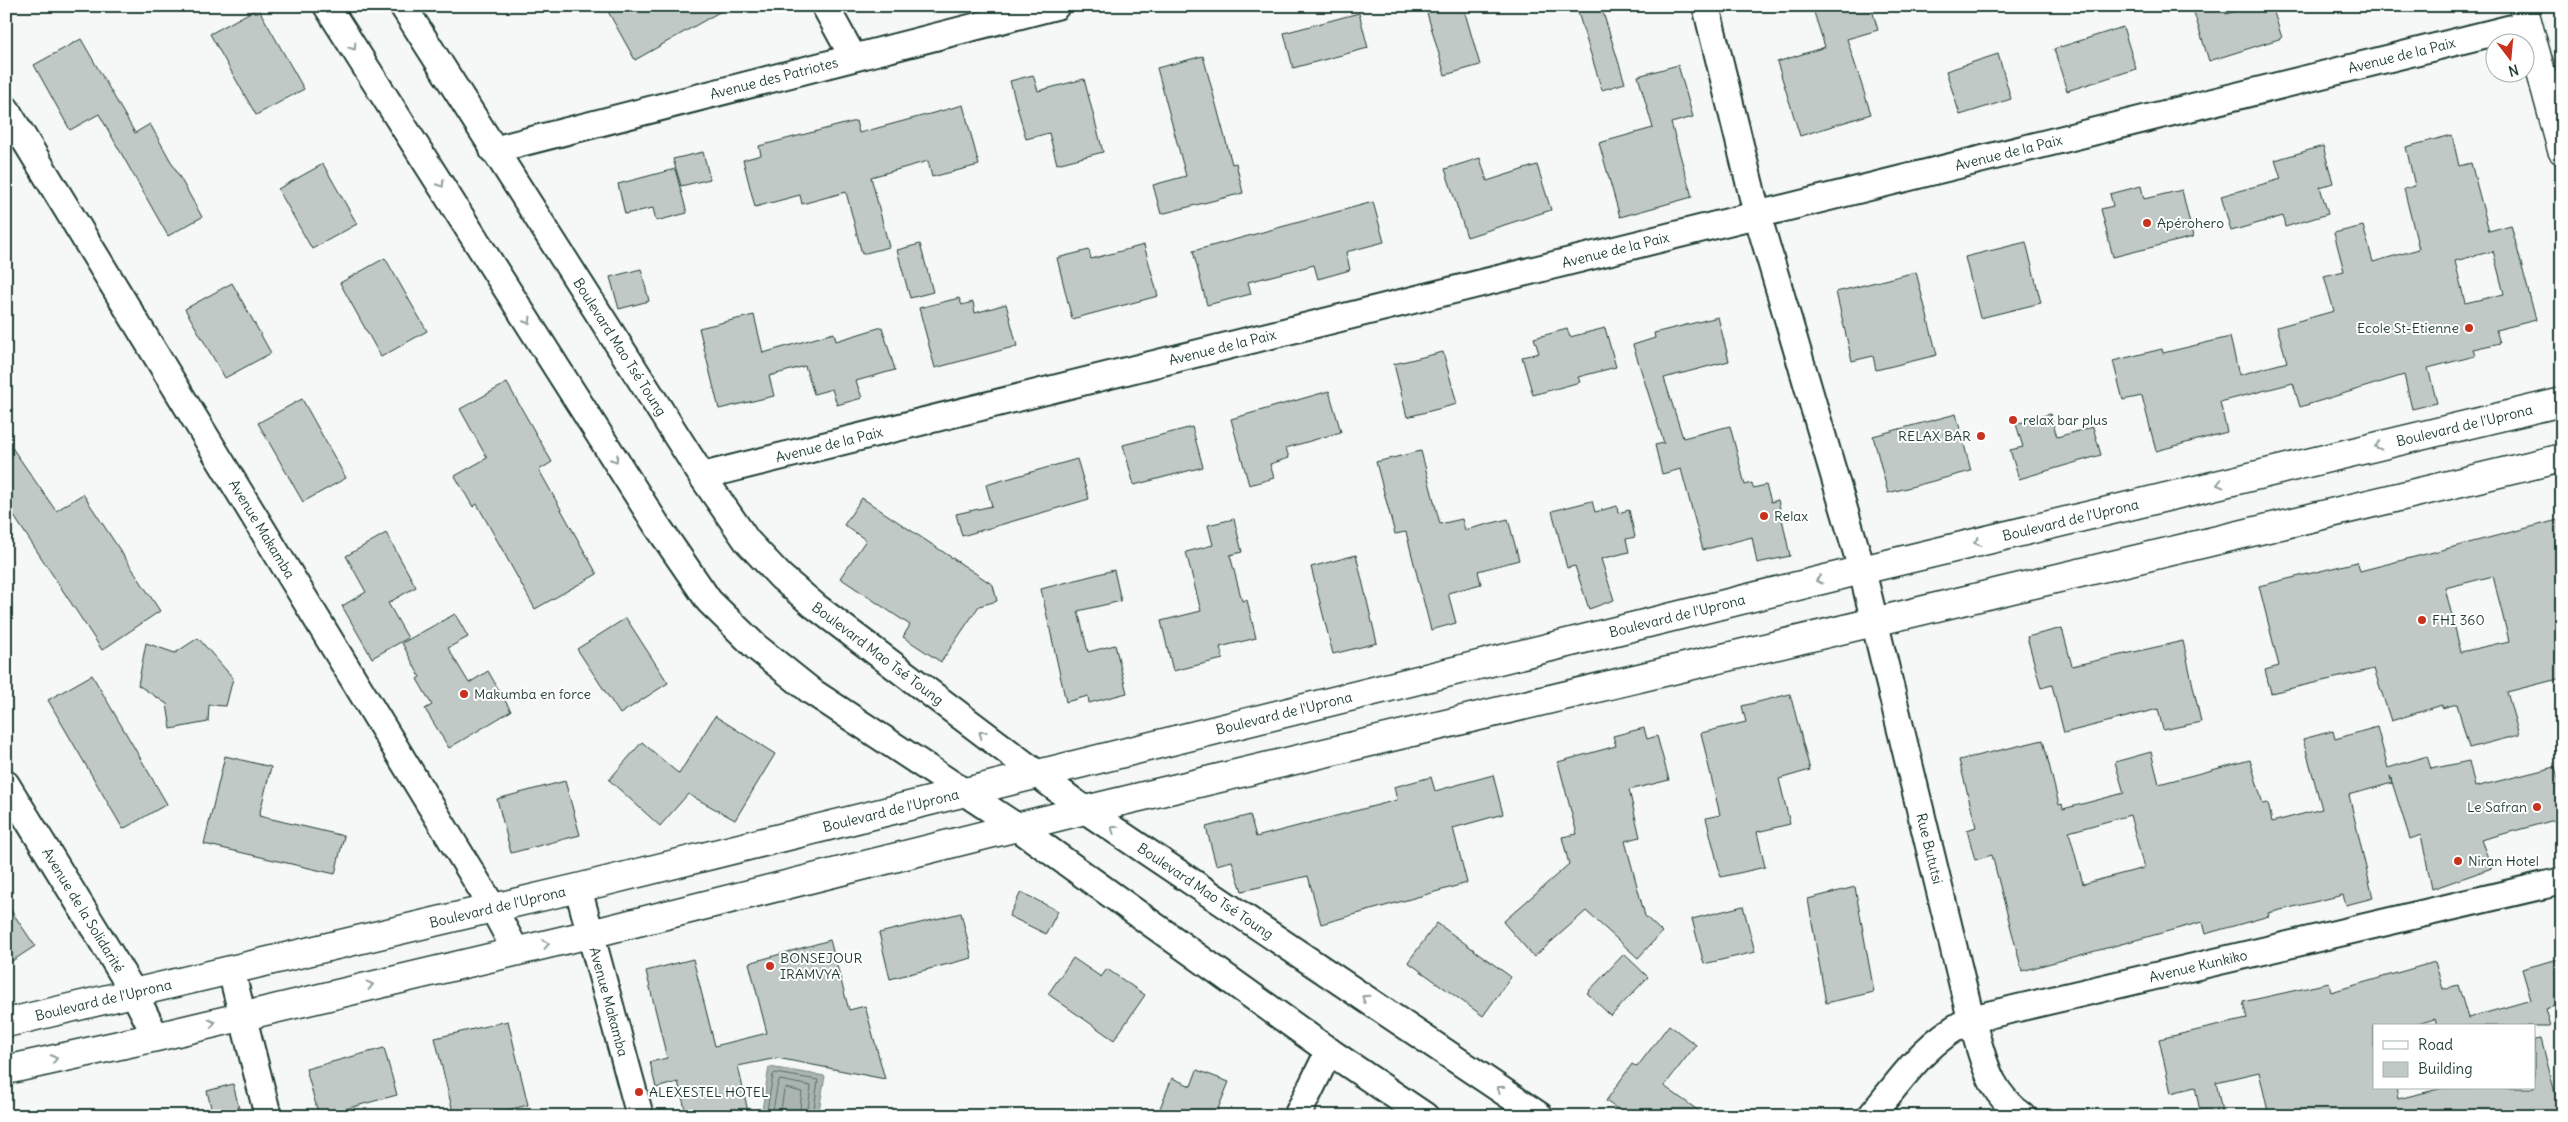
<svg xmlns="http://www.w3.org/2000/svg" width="2568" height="1122" viewBox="0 0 2568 1122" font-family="Delius,sans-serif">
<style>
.water{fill:#aab5b1;stroke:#72857f}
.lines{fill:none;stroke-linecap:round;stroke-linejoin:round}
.shore{stroke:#576d66;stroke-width:1}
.building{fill:#c0c9c6;stroke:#1f3d34;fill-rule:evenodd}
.minor-casing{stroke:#1f3d34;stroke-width:30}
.tertiary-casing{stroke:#1f3d34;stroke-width:31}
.minor{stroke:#fff;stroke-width:26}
.tertiary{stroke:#fff;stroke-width:28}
.oneway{stroke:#8f9e9a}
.poi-dot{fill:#c8321e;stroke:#fff;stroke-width:2}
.labels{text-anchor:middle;stroke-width:4;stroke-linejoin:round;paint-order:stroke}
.street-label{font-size:14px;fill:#1f3d34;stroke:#fff}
.poi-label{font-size:14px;fill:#1f3d34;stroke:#fff;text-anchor:start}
</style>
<rect width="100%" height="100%" fill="#f6f7f7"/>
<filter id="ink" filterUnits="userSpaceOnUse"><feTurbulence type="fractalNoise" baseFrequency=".02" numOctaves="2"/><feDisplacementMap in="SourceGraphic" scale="10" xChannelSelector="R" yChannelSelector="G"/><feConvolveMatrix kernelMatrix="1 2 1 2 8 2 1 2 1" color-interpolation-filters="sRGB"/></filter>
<g filter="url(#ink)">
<polygon class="water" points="769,1067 825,1076 818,1116 761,1116"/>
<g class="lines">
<g class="shore">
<polyline points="766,1116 773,1075 775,1073 818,1080 813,1116"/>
<polyline points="772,1116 778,1082 780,1080 811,1086 807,1116"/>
<polyline points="780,1116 784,1090 786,1088 802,1092 799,1116"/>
</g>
</g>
<g class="building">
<polygon points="605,6 730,6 635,60"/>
<polygon points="1425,6 1463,6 1480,65 1445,75"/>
<polygon points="1576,6 1601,6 1625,83 1602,90"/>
<polygon points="1812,6 1871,6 1878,30 1847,39 1871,114 1800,136 1777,62 1825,47"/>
<polygon points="2192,6 2224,6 2226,14 2251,6 2272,6 2282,38 2209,61"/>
<polygon points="258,8 304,89 256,115 210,34"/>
<polygon points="1359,13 1368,48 1293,68 1284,33"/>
<polygon points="2123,27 2136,69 2067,91 2054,49"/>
<polygon points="81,39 135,133 150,124 202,217 168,236 99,114 70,130 34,65"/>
<polygon points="1998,54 2011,99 1960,115 1946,71"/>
<polygon points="1203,56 1232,164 1236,163 1243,193 1161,214 1153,185 1186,176 1157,68"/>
<polygon points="1678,65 1693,117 1671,123 1692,197 1620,217 1599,143 1653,128 1638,76"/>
<polygon points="1033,75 1038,91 1084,79 1103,152 1057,164 1049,133 1026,139 1010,81"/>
<polygon points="963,105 979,165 932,177 928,161 871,177 889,247 862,254 846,192 802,204 800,195 755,207 743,160 761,155 759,146 856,121 859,133"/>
<path d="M 2452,135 L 2459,166 L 2471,163 L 2489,231 L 2511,225 L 2536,320 L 2496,330 L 2500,343 L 2473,349 L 2475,356 L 2428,368 L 2437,403 L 2412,409 L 2404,375 L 2300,407 L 2293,383 L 2220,402 L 2227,432 L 2156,451 L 2142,396 L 2123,400 L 2113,361 L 2162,349 L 2163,353 L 2230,337 L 2239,375 L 2287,362 L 2277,327 L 2334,311 L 2324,276 L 2344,271 L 2334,233 L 2363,226 L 2373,262 L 2419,249 L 2404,189 L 2415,186 L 2406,147 ZM 2493,251 L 2504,294 L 2465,303 L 2455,261 Z"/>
<polygon points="2323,146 2333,183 2320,187 2328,214 2285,227 2283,216 2231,231 2221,196 2281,179 2275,160"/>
<polygon points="703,152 710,179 681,186 673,159"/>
<polygon points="1480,158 1487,181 1537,165 1551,210 1467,237 1445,169"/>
<polygon points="323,164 357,224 312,249 278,189"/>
<polygon points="675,169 687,213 656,221 653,208 625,214 618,184"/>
<polygon points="2141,186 2144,199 2182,190 2193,237 2113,257 2101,209 2113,206 2110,194"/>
<polygon points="1373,202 1384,242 1346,252 1350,270 1318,279 1314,265 1248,282 1251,294 1207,305 1193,251"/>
<polygon points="2026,242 2041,303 1980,318 1965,257"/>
<polygon points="920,244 933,292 910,298 897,250"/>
<polygon points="1144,245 1158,296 1072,319 1057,258 1089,250 1091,259"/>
<polygon points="385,258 427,331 381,357 340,283"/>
<polygon points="641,269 649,301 619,309 610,277"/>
<polygon points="1916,272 1937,355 1876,370 1873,356 1852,361 1836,292"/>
<polygon points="232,283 271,353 225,378 185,309"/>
<polygon points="959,298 962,305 973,302 975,313 1006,304 1017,346 935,368 919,308"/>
<polygon points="754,315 763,353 834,333 836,341 882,327 895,370 856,381 862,398 837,405 832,389 814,394 805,366 769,376 774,396 719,409 699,328"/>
<polygon points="1718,317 1729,361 1664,378 1683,438 1730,426 1745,485 1752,483 1753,488 1766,485 1771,502 1778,500 1790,556 1757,563 1752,537 1703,550 1681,469 1662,474 1655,445 1664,443 1633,345 1655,338 1654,333"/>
<polygon points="1605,328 1616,367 1578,377 1580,382 1533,395 1522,357 1539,353 1534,338 1567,329 1570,337"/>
<polygon points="1443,352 1457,404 1407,417 1394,364"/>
<polygon points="507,383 552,462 539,470 597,574 535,609 477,504 473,507 455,476 487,458 460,409"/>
<polygon points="1329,391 1341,432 1286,448 1289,458 1270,464 1274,478 1249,485 1231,419"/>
<polygon points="302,399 346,478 303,502 258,423"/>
<polygon points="1956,414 1971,471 1888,493 1873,436"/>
<polygon points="2050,414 2057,437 2093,427 2101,455 2019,479 2010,450 2023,447 2016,424"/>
<polygon points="1192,427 1203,467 1134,485 1123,445"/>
<polygon points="6,439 56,511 83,494 160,611 102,650 6,504"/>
<polygon points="1421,451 1440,524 1462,519 1465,530 1508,519 1519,560 1478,571 1481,584 1448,593 1456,623 1431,630 1406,532 1395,534 1376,462"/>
<polygon points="1077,459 1089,499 962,536 956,514 992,506 986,485"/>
<polygon points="862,498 993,585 997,601 979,606 941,662 903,637 910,625 840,578 866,540 844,525"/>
<polygon points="1592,501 1595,512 1617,506 1618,513 1629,510 1635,537 1626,539 1629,552 1601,559 1614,600 1589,609 1575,566 1567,568 1552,511"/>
<polygon points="1234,519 1242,552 1230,555 1242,601 1247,600 1256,638 1220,647 1223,659 1173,671 1161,621 1201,611 1186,552 1213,545 1208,525"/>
<path d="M 2562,519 L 2562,678 L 2507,692 L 2519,735 L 2469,748 L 2457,704 L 2442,708 L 2442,705 L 2391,721 L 2374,669 L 2271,693 L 2265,670 L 2279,666 L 2259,586 L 2357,562 L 2360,571 ZM 2493,576 L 2509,641 L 2461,652 L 2445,588 Z"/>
<polygon points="386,533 416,587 388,603 408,638 372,658 342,606 366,592 346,556"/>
<polygon points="1356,555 1377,643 1333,654 1311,567"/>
<polygon points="1114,570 1121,601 1078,611 1088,652 1115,645 1127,693 1089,703 1088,696 1066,702 1041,589"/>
<polygon points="455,614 468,637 448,648 469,683 488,671 511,711 449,748 425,709 432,705 417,679 420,677 402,643"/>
<polygon points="626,618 668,683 620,714 577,649"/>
<polygon points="2062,628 2072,666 2183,641 2201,722 2163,730 2158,709 2064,733 2052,685 2041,688 2027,637"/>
<polygon points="198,638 233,678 226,706 209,705 208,722 171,729 167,704 138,685 146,643 175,653"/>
<polygon points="92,675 167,804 123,829 48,700"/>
<polygon points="1790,694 1810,770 1779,779 1790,824 1757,832 1765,867 1721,877 1706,818 1720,815 1701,733 1746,722 1742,706"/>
<polygon points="715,716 775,754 735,820 688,794 660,826 609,780 642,742 679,774"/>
<path d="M 2377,727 L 2388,768 L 2427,756 L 2431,769 L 2469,761 L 2475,787 L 2555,767 L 2562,794 L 2562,818 L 2481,840 L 2492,868 L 2432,889 L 2421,835 L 2410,839 L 2390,776 L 2392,783 L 2349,795 L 2373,898 L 2346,905 L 2343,895 L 2268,913 L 2269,916 L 2205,934 L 2202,922 L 2022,971 L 1992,855 L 1975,860 L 1967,830 L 1976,827 L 1959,760 L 2043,740 L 2059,805 L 2062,804 L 2063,809 L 2124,793 L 2115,762 L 2151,752 L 2159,784 L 2250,760 L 2263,804 L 2268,803 L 2272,822 L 2322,809 L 2303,739 L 2333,731 L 2335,739 ZM 2130,815 L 2144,868 L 2083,884 L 2069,832 Z"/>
<polygon points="1644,728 1647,739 1657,736 1669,780 1629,790 1640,837 1625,841 1645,916 1662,932 1638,958 1586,911 1534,957 1503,922 1569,864 1562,837 1577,834 1558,762 1616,746 1613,736"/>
<polygon points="225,756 271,767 259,816 344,836 335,874 204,844"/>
<polygon points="1493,775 1503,814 1453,828 1467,883 1321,924 1308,876 1242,891 1232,861 1216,865 1206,827 1250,815 1256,837 1397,800 1394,787 1431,777 1435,791"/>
<polygon points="565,781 580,835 511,853 497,799"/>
<polygon points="1855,887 1874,992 1826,1003 1808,899"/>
<polygon points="1021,892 1058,911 1046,934 1009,916"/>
<polygon points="6,903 35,946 6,965"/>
<polygon points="1743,906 1755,952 1704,964 1692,919"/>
<polygon points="961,913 972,958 890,979 879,933"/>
<polygon points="1437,923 1511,977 1483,1016 1408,962"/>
<polygon points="830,940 849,1010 865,1006 885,1079 777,1058 738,1066 749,1116 687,1116 678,1082 656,1088 650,1062 667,1058 646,971 693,959 715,1046 767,1033 749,963"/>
<polygon points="1624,954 1648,977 1611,1016 1587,993"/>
<polygon points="1073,958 1101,977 1107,969 1145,995 1114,1040 1048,994"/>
<polygon points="2562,958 2562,1004 2545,1009 2550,1026 2437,1026 2435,1019 2411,1026 2374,1026 2374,1088 2396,1088 2398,1099 2443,1088 2534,1088 2534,1040 2541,1039 2561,1116 2269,1116 2259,1072 2216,1082 2222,1112 2201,1116 2195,1087 2171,1093 2159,1039 2247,1019 2243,1002 2329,983 2331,992 2435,962 2443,989 2458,985 2468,1018 2531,1000 2522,969"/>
<polygon points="508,1021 528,1105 484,1116 454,1116 435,1038"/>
<polygon points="1669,1025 1696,1045 1664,1086 1706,1116 1627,1116 1606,1101 1632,1064 1637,1067"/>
<polygon points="384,1048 397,1095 319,1116 306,1069"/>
<polygon points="1197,1070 1229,1082 1215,1116 1181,1116 1160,1108 1172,1078 1191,1086"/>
<polygon points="233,1084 241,1116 213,1116 207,1091"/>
</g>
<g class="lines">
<g class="minor-casing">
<g id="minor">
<polyline points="327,6 656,524 709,601 756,647 811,691 1017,827 1329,1051 1425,1116"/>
<path id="s1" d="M 403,6 L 702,476 L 747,541 L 781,577 L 815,606 L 1085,810 L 1540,1116"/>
<polyline points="825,6 853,57"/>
<path id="s2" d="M 1706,6 L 1757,214 L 1862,570 L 1971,1019 C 1984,1059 1987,1091 2023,1116"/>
<path id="s3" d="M 6,109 L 493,908 L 516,951"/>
<path id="s4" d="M 493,150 L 1056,6"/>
<path id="s5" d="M 702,476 L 2528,24"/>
<path id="s6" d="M 6,784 L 134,993 L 156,1037"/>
<path id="s7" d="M 578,888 L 640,1116"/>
<polyline points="231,970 268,1116"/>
<polyline points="1297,1116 1329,1051"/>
<path id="s8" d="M 1871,1116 C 1904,1076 1924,1043 1971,1019 L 2562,881"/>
</g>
</g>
<g class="tertiary-casing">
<g id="tertiary">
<polyline points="2523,6 2562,150"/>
<path id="s9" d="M 6,1023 L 578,888 L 1862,570 L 2562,402"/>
<polyline points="6,1070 156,1037 590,934 1085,810 2562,458"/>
</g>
</g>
<use href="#minor" class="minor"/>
<use href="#tertiary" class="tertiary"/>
</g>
<defs><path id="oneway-chevron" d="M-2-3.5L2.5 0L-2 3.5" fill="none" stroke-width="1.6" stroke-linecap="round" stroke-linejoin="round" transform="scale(1.25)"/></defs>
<g class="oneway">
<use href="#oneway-chevron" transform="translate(353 47) rotate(57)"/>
<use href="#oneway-chevron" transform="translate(441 184) rotate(58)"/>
<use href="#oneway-chevron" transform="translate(528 321) rotate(58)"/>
<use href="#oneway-chevron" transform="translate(2378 446) rotate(166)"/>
<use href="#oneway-chevron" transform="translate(615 459) rotate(58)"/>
<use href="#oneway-chevron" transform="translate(2220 484) rotate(166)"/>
<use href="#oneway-chevron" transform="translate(1977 542) rotate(166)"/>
<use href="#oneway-chevron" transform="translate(1819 580) rotate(166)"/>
<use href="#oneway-chevron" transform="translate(982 734) rotate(-143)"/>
<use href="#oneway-chevron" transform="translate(1114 829) rotate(-146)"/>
<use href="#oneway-chevron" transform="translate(546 944) rotate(-13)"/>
<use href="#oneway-chevron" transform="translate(370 985) rotate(-13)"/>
<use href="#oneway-chevron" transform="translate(1365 998) rotate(-146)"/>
<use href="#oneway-chevron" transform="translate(212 1023) rotate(-14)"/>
<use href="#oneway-chevron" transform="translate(54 1059) rotate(-12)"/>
<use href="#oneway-chevron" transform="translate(1500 1089) rotate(-146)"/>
</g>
</g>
<g class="poi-dot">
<circle cx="2147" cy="223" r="5"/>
<circle cx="2469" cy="328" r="5"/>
<circle cx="2013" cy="420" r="5"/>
<circle cx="1981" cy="436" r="5"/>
<circle cx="1764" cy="516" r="5"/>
<circle cx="2422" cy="620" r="5"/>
<circle cx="464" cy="694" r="5"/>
<circle cx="2537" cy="807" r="5"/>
<circle cx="2458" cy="861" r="5"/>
<circle cx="770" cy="966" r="5"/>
<circle cx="639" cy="1092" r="5"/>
</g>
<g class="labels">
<g class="street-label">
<text dy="5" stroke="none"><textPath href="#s5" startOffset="1751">Avenue de la Paix</textPath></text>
<text dy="5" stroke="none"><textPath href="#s4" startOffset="290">Avenue des Patriotes</textPath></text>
<text dy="5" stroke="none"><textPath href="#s5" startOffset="1346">Avenue de la Paix</textPath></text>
<text dy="5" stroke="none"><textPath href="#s5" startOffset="941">Avenue de la Paix</textPath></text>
<text dy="5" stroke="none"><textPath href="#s1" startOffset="404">Boulevard Mao Tsé Toung</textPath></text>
<text dy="5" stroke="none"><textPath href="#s5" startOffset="536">Avenue de la Paix</textPath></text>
<text dy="5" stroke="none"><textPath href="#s9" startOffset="2530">Boulevard de l'Uprona</textPath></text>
<text dy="5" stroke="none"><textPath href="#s5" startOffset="131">Avenue de la Paix</textPath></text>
<text dy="5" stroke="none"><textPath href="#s9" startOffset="2125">Boulevard de l'Uprona</textPath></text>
<text dy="5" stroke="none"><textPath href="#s3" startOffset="492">Avenue Makamba</textPath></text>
<text dy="5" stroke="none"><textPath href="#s9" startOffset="1720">Boulevard de l'Uprona</textPath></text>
<text dy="5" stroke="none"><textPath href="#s1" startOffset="809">Boulevard Mao Tsé Toung</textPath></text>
<text dy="5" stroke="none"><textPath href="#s9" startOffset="1315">Boulevard de l'Uprona</textPath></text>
<text dy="5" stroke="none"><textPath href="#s9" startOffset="910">Boulevard de l'Uprona</textPath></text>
<text dy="5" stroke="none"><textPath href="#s2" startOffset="872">Rue Bututsi</textPath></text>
<text dy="5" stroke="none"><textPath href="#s1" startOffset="1214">Boulevard Mao Tsé Toung</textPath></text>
<text dy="5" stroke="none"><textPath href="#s9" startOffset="505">Boulevard de l'Uprona</textPath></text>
<text dy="5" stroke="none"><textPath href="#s6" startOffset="148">Avenue de la Solidarité</textPath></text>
<text dy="5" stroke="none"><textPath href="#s8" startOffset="374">Avenue Kunkiko</textPath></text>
<text dy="5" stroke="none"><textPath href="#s9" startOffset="100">Boulevard de l'Uprona</textPath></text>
<text dy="5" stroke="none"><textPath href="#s7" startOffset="118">Avenue Makamba</textPath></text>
</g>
<g class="poi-label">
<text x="2157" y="228">Apérohero</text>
<text x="2459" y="333" text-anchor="end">Ecole St-Etienne</text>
<text x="2023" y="425">relax bar plus</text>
<text x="1971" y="441" text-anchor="end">RELAX BAR</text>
<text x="1774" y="521">Relax</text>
<text x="2432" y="625">FHI 360</text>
<text x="474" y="699">Makumba en force</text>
<text x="2527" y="812" text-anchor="end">Le Safran</text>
<text x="2468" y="866">Niran Hotel</text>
<text x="780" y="963">BONSEJOUR<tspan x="780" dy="16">IRAMVYA</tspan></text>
<text x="649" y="1097">ALEXESTEL HOTEL</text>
</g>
</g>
<rect width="2568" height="1122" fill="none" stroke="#fff" stroke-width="25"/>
<rect x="12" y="12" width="2543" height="1097" fill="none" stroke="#1f3d34" stroke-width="2" filter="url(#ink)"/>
<rect x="2373" y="1024" width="162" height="65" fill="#ffffff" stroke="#a5b1ae"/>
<rect x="2383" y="1041" width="25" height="8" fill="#ffffff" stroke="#a5b1ae"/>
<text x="2418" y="1050" font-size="15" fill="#1f3d34">Road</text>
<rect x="2383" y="1062" width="25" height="15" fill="#c0c9c6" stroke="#a5b1ae"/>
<text x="2418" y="1074" font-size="15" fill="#1f3d34">Building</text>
<g transform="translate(2510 58) rotate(164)"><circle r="24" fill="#ffffff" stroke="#a5b1ae"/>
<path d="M0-4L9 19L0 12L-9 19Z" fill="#c8321e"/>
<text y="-8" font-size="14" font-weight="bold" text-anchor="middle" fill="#1f3d34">N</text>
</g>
</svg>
